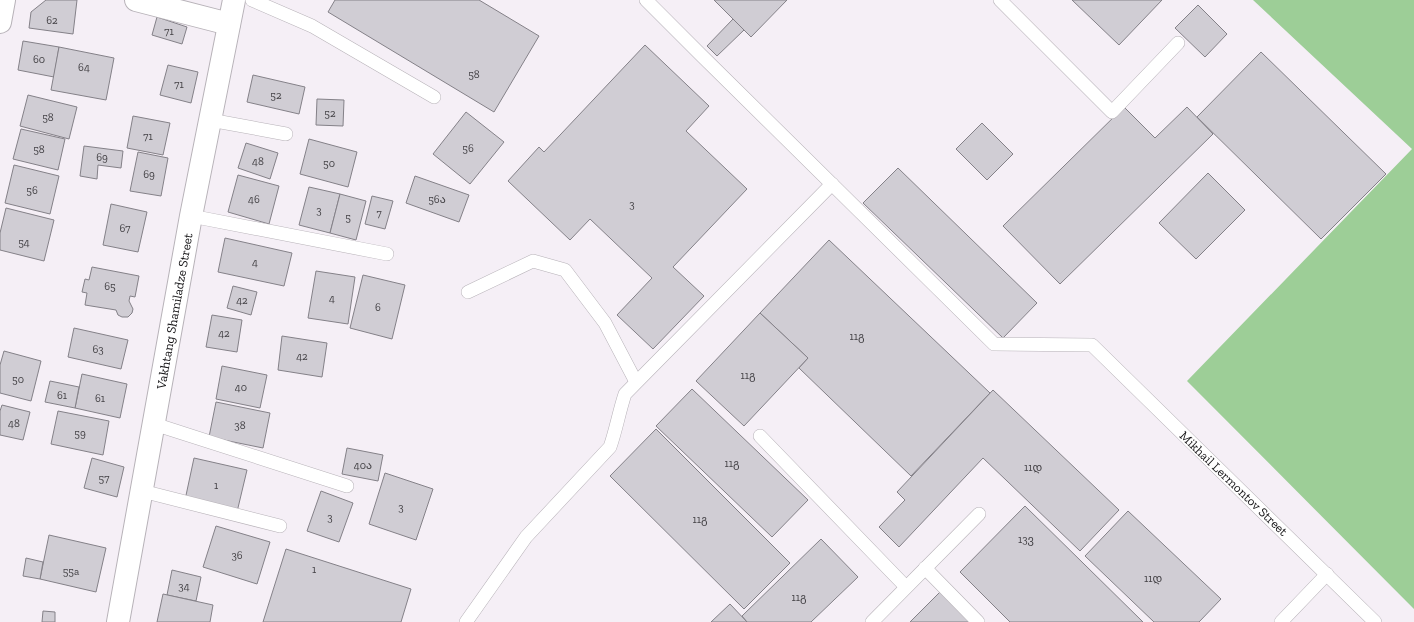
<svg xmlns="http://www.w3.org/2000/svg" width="1414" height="622" viewBox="0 0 1414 622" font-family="'Zilla Slab','Noto Sans Georgian',serif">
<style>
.green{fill:#9dce97}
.building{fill:#d0cdd4;stroke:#848188}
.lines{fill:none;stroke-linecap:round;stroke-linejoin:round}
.service-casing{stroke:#b7b2b8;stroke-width:14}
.minor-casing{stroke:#b7b2b8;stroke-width:24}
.tertiary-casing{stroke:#b7b2b8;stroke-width:24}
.service{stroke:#fff;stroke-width:13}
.minor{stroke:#fff;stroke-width:22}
.tertiary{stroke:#fff;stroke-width:22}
.labels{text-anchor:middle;stroke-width:3;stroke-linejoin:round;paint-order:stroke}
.number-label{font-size:11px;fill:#444246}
.street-label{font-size:13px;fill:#151416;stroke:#fff}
</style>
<rect width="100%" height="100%" fill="#f5eff6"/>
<polygon class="green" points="1253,0 1414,0 1414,609 1187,381 1412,149"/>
<g class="building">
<polygon points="46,0 77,0 73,34 29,28 31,12"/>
<polygon points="335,0 479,0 539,36 494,112 328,12"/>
<polygon points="714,0 787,0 751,37"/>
<polygon points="1072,0 1162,0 1119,45"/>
<polygon points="1198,5 1227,34 1205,57 1175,28"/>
<polygon points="157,17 187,27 182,44 152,35"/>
<polygon points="733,19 744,30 717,56 707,46"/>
<polygon points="23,41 59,47 54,77 18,70"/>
<polygon points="645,45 709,106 686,131 747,189 673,267 704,296 653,349 617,315 652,278 590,219 570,240 508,181 539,147 544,152"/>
<polygon points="59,47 114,58 106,100 51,90"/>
<polygon points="1261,52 1386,174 1321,239 1197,117"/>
<polygon points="168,65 198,72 191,103 160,95"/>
<polygon points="253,75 305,87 299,114 247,102"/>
<polygon points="28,95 77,107 69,139 20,126"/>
<polygon points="317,99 344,100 343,126 316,125"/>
<polygon points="1124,107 1155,138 1187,107 1213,134 1060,284 1003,226"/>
<polygon points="466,112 504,142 470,184 433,154"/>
<polygon points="133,116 170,123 163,155 127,148"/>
<polygon points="982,123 1013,154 987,180 956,149"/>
<polygon points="21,129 65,139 58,170 13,159"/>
<polygon points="309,139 357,152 348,187 300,174"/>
<polygon points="246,143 278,153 270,179 238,168"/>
<polygon points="84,146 123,151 121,168 98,165 97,179 80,176"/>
<polygon points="138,152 168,158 161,196 130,191"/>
<polygon points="14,165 59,176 50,214 5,203"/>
<polygon points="898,168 1037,303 1003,338 863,203"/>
<polygon points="1208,173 1245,210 1196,259 1159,223"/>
<polygon points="238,175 279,186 269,224 228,212"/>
<polygon points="415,176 469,195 459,222 406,203"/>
<polygon points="309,187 340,194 330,233 299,225"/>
<polygon points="340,194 366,201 356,240 330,233"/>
<polygon points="372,196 393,201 385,229 365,224"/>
<polygon points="111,204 147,212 138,252 103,245"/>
<polygon points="6,208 54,220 44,261 0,250 0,233"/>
<polygon points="225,238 292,253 284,286 218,272"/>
<polygon points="829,240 990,393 911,476 799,368 808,358 760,313"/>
<polygon points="92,267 139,276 135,297 130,296 129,301 133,309 132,313 128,317 122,317 118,315 116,310 85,305 87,293 82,292 85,279 89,280"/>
<polygon points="316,271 355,277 348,324 308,318"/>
<polygon points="363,275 405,285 392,339 350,328"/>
<polygon points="233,286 257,292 251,315 227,308"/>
<polygon points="760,313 808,358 744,426 696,381"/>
<polygon points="212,315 242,320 237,352 206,347"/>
<polygon points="74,328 128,340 121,369 68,357"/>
<polygon points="282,336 327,343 322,377 278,370"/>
<polygon points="4,351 41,361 31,401 0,393 0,365"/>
<polygon points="222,366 267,375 260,408 216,399"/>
<polygon points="82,374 127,384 120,418 75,408"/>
<polygon points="50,381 79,387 75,408 45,402"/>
<polygon points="692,389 808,500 772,537 656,426"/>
<polygon points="993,390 1119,510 1080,551 983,458 899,547 879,527 905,500 897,492"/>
<polygon points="216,402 270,413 263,448 209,437"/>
<polygon points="2,405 30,412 23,440 0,435 0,411"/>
<polygon points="58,411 109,421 103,455 51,444"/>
<polygon points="656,429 790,563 744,609 610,476"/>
<polygon points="347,448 383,455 378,481 342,474"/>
<polygon points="92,458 124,467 117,497 84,488"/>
<polygon points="194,458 247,470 237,512 185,500"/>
<polygon points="385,473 433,489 416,540 369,524"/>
<polygon points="321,491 353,503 339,542 307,531"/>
<polygon points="1025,506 1143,622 1010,622 960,572"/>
<polygon points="1128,511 1221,599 1199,622 1154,622 1085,556"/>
<polygon points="216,526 270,542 257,584 203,567"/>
<polygon points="49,535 106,548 96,592 40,579"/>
<polygon points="821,539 858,577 811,622 747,622 742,616"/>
<polygon points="286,549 411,589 401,622 263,622"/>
<polygon points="26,558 43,562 40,579 23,576"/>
<polygon points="172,570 201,577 196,601 167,595"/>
<polygon points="942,590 973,622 910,622"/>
<polygon points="163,594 213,605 210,622 157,622"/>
<polygon points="730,604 747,622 711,622"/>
<polygon points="43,611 55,612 55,622 42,622"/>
</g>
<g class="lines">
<g class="service-casing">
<g id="service">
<polyline points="252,0 312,26 434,97"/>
<polyline points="646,0 701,55 994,344 1092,345 1375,622"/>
<polyline points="1000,0 1112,112 1178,43"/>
<polyline points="210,120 286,134"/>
<polyline points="191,216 387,254"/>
<polyline points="468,292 533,261 565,270 605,323 636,382"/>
<polyline points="154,424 347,486"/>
<polyline points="760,436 906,587"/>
<polyline points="142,491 280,526"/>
<polyline points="925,568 978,622"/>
<path d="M 466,622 L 526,537 L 610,447 C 616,430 619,412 625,394 L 832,184"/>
<polyline points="872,622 979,514"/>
<polyline points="1281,622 1327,574"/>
</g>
</g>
<g class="minor-casing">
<g id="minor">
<polyline points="136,0 229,24"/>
<polyline points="0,22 4,0"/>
</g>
</g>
<g class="tertiary-casing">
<polyline id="tertiary" points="118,622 191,216 234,0"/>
</g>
<use href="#service" class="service"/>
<use href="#minor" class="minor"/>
<use href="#tertiary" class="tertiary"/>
</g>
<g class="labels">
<g class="number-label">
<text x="52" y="24">62</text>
<text x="169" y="35">71</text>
<text x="39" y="63">60</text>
<text x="84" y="71">64</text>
<text x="474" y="78">58</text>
<text x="179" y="88">71</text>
<text x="276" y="99">52</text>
<text x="330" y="117">52</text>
<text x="48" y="121">58</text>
<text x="148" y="140">71</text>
<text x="468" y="152">56</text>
<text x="39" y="153">58</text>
<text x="102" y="161">69</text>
<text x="258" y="165">48</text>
<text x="329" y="167">50</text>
<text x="149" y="178">69</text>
<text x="32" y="194">56</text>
<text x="254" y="203">46</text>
<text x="437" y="203">56ა</text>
<text x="632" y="208">3</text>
<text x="319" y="214">3</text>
<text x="379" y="217">7</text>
<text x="348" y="221">5</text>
<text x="125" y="232">67</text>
<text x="24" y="246">54</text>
<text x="255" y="266">4</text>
<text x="110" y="290">65</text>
<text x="332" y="302">4</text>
<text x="242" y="304">42</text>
<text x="378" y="311">6</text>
<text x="224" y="337">42</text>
<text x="857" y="340">11გ</text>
<text x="98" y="353">63</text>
<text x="302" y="360">42</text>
<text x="748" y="379">11გ</text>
<text x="18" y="383">50</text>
<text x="241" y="391">40</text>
<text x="62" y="399">61</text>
<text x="100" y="402">61</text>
<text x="14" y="427">48</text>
<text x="240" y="429">38</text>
<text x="80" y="437">59</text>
<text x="732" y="467">11გ</text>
<text x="363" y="469">40ა</text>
<text x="1033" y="471">11დ</text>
<text x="104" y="482">57</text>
<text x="216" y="489">1</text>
<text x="401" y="511">3</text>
<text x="330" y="521">3</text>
<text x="700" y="523">11გ</text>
<text x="1026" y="543">13ვ</text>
<text x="237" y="559">36</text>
<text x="314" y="573">1</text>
<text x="71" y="575">55a</text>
<text x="1153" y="582">11დ</text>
<text x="184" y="590">34</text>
<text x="799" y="601">11გ</text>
</g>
<g class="street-label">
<text transform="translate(174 311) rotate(-80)" y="5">Vakhtang Shamiladze Street</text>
<text transform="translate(1234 483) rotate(44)" y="5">Mikhail Lermontov Street</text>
</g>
</g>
</svg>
